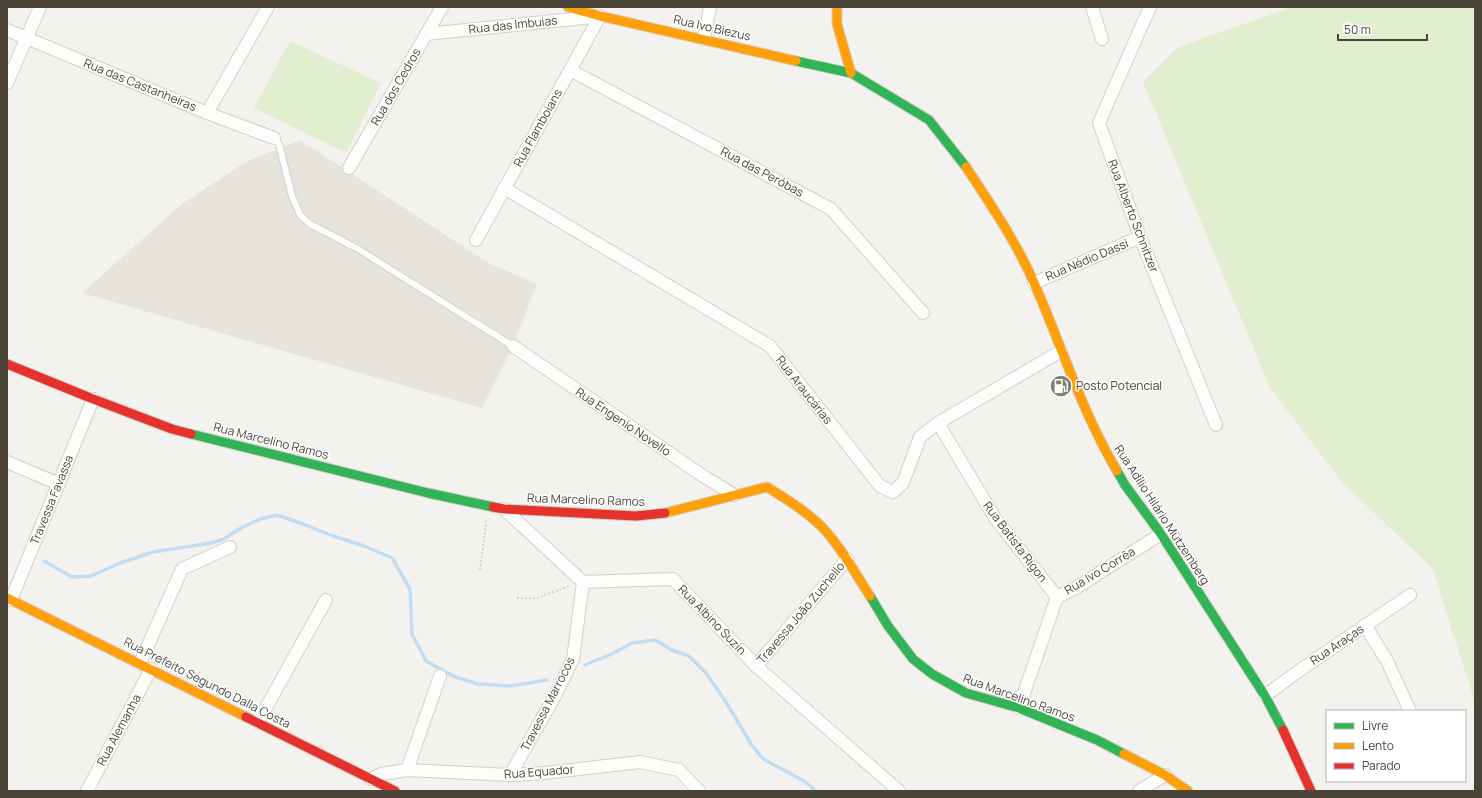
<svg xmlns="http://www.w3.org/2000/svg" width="1482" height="798" viewBox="0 0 1482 798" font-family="Manrope,sans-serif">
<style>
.residential{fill:#e7e4dc}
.green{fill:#e1eecf}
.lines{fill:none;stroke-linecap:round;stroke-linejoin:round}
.stream{stroke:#c0ddf1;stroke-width:3.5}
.lane-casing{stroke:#d2d0cb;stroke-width:8}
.street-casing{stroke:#d2d0cb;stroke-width:14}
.fast-casing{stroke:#d3cfc5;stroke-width:11}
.slow-casing{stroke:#d3cfc5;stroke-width:11}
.jam-casing{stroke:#d3cfc5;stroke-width:11}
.path{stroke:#d3d2cc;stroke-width:2;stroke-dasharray:2 2;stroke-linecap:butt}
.lane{stroke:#fdfdfc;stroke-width:6}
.street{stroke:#fdfdfc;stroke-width:12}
.fast{stroke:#30b455;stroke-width:9}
.slow{stroke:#ff9f0a;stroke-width:9}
.jam{stroke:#e5322d;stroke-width:9}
.labels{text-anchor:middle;stroke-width:3;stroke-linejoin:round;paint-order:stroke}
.street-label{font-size:12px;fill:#4b4439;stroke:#fff}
.poi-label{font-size:12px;fill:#4b4439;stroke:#fff;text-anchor:start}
</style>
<rect width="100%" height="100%" fill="#f4f2ee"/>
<polygon class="residential" points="300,140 490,264 537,284 513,346 482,408 82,293 182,204 244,163"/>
<g class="green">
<polygon points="1292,7 1475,7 1475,703 1433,569 1342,482 1270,388 1143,82 1178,47"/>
<polygon points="290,41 381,83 346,153 254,108"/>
</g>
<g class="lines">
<g class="stream">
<polyline points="44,561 72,577 91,576 120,563 153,552 211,543 224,539 241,528 260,519 277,515 306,525 330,535 364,546 392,558 410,589 412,634 426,661 455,677 478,684 510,686 547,680"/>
<polyline points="585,665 614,653 632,643 655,640 672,650 689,656 706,673 726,702 751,744 763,759 804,781 816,791"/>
</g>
<g class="lane-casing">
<polyline id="lane" points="274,138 279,144 292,196 300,215 310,224 358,249 513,346"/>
</g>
<g class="street-casing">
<g id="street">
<polyline points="1092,7 1102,39"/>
<polyline points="1150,7 1099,123 1140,237 1216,425"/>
<polyline points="7,30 207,113 274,138"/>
<polyline points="426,34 593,17"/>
<polyline points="704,39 710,7"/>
<polyline points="570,70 831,209 923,313"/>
<polyline points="7,83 40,7"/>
<polyline points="207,113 268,7"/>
<polyline points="349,168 442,7"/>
<polyline points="504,188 770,346 880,486 893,492 903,483 920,437 938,423 1061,351"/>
<polyline points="476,240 600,16"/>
<polyline points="1034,283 1140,237"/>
<polyline points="513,346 703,476 734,495"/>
<polyline points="938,423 995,518 1057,597"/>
<polyline points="7,462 59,484"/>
<polyline points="504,509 583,582 673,579 756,666 899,791"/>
<polyline points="11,600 93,399"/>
<polyline points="1365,625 1387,661 1410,711"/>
<polyline points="140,663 182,569 230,547"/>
<polyline points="756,666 847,559"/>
<polyline points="1265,696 1300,670 1410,595"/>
<polyline points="1019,708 1057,597 1074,589 1161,534"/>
<polyline points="258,722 326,600"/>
<polyline points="407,770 440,676"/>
<polyline points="510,775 556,694 573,659 583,582"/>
<polyline points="371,779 381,774 407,770 510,775 544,773 640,762 679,770 699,791"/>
<polyline points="87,791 151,669"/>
<polyline points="1139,791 1165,775"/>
</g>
</g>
<g class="fast-casing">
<g id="fast">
<polyline points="796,61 851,73 929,120 966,167"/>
<polyline points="191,434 428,493 493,507"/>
<polyline points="1117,471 1125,485 1161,534 1265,696 1283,730"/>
<polyline points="870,596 888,626 913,659 932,674 966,693 1019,708 1097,740 1124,754"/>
</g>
</g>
<g class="slow-casing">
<g id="slow">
<polyline points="568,7 600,16 796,61"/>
<polyline points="837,7 837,24 851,73"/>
<path d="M 966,167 C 991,205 1017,243 1035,285 C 1062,347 1082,412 1117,471"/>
<path d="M 665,513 L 767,487 C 786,499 806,511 822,527 C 841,547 855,573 870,596"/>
<polyline points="7,598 246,717"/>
<polyline points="1124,754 1165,775 1188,791"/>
</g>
</g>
<g class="jam-casing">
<g id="jam">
<polyline points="7,364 93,399 172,429 191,434"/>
<polyline points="493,507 504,509 636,516 665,513"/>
<polyline points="246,717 395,791"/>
<polyline points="1283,730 1311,791"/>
</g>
</g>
<g class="path">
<polyline points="480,570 486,524 485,519"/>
<polyline points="517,598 537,598 570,586"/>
</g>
<use href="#lane" class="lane"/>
<use href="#street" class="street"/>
<use href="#fast" class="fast"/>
<use href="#slow" class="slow"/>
<use href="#jam" class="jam"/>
</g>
<defs>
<g id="fuel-disc" transform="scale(1.15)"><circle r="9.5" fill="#868178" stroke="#fff"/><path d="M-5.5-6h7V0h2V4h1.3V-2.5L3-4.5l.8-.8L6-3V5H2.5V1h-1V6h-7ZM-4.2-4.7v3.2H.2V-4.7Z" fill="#fff"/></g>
</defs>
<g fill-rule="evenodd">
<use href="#fuel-disc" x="1061" y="386"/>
</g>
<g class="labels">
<g class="street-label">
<text transform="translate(513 25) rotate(-6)" y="4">Rua das Imbuias</text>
<text transform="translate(712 28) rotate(13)" y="4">Rua Ivo Biezus</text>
<text transform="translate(140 85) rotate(22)" y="4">Rua das Castanheiras</text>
<text transform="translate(396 87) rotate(-60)" y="4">Rua dos Cedros</text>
<text transform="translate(538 128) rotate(-61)" y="4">Rua Flamboians</text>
<text transform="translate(762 172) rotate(28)" y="4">Rua das Peróbas</text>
<text transform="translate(1133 216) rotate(69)" y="4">Rua Alberto Schnitzer</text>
<text transform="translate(1087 260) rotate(-23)" y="4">Rua Nédio Dassi</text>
<text transform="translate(804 390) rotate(52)" y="4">Rua Araucárias</text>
<text transform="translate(623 422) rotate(34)" y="4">Rua Engenio Novello</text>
<text transform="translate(271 441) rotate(14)" y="4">Rua Marcelino Ramos</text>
<text transform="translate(52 500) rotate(-68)" y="4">Travessa Favassa</text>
<text transform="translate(586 500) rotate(2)" y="4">Rua Marcelino Ramos</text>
<text transform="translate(1162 515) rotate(57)" y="4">Rua Adílio Hilário Mützemberg</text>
<text transform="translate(1015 542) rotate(53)" y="4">Rua Batista Rigon</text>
<text transform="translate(1100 571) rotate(-31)" y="4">Rua Ivo Corrêa</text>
<text transform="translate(801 613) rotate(-50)" y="4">Travessa João Zuchello</text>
<text transform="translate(712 620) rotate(46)" y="4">Rua Albino Suzin</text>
<text transform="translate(1337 645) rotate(-34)" y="4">Rua Araças</text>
<text transform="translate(207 683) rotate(27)" y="4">Rua Prefeito Segundo Dalla Costa</text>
<text transform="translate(1019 698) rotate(20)" y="4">Rua Marcelino Ramos</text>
<text transform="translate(548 704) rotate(-63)" y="4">Travessa Marrocos</text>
<text transform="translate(119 730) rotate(-62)" y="4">Rua Alemanha</text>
<text transform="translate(539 772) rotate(-4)" y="4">Rua Equador</text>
</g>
<g class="poi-label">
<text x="1076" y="390">Posto Potencial</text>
</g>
</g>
<rect width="1482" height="798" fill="none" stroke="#4b4439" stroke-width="16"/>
<rect x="1326" y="710" width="140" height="72" fill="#ffffff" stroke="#b7b4b0"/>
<rect x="1334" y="723" width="20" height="6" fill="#30b455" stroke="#b7b4b0"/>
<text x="1362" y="730" font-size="12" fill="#4b4439">Livre</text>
<rect x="1334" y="743" width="20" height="6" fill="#ff9f0a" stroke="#b7b4b0"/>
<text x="1362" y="750" font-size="12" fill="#4b4439">Lento</text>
<rect x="1334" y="763" width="20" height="6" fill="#e5322d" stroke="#b7b4b0"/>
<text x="1362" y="770" font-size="12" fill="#4b4439">Parado</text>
<path d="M1338 34v6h89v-6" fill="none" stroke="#4b4439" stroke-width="2"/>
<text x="1344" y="34" font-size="12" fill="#4b4439" stroke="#ffffff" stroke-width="3" paint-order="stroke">50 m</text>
</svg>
